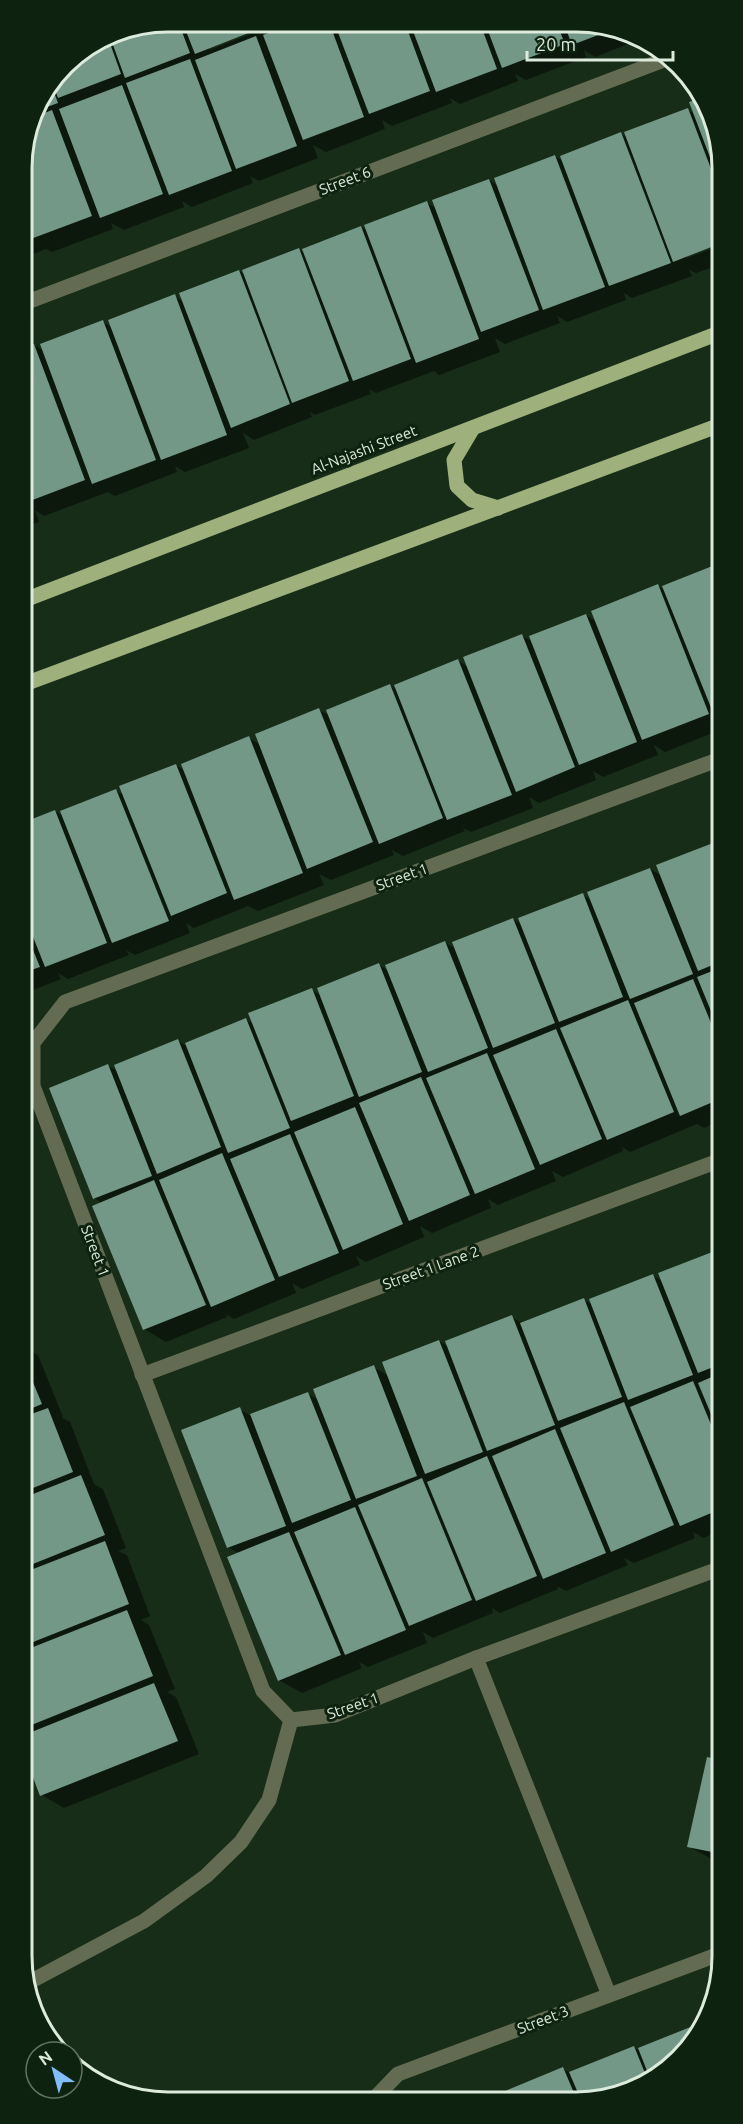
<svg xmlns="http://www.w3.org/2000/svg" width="743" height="2124" viewBox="0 0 743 2124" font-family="Ubuntu,sans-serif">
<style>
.shadow{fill:#0007;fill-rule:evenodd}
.building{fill:#749888}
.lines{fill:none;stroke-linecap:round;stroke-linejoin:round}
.minor{stroke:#636c52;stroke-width:15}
.major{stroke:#9eb17c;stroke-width:15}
.labels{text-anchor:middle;stroke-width:6;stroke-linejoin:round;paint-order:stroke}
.street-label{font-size:15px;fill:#ddebdd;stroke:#0e230f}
.rim{fill:none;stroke:#ddebdd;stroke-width:3}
</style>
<rect width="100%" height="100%" fill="#172d18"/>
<g class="shadow">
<path d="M 168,21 L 273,22 L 272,25 L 281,22 L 604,24 L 636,41 L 595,57 L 584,50 L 586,57 L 526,80 L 515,74 L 518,81 L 460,104 L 450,98 L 452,103 L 392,126 L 382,120 L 385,129 L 326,152 L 313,145 L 318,158 L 259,181 L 250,176 L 253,183 L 192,207 L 182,201 L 184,207 L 124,230 L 111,223 L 113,229 L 52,252 L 46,249 L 21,259 L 21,158 L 36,103 L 71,58 L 112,32 ZM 262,26 L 264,29 L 209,50 L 209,47 Z"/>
<polygon points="698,100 719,139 719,243 687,255 687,258 719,246 719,265 696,273 689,270 692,276 632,298 624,293 626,300 567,322 557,316 560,323 505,344 495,338 500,352 439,375 434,371 376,393 369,389 371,394 315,415 310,412 312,417 254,440 243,433 249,448 185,472 175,466 177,472 115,496 108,492 44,516 35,510 39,522 22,528 22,350 34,345 44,351 103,322 112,327 174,296 184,302 239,271 246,275 299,250 306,254 361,227 367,231 427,203 436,208 489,180 498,186 555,156 564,162 621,134 628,138 688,110 695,114"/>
<polygon points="720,565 720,730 665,752 654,745 658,755 603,777 593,771 596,780 539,803 529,797 533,808 471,832 463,828 465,831 403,856 392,850 394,855 331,880 319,874 324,885 258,911 248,906 194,928 186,923 190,933 135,955 126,950 129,955 68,979 58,973 61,979 23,994 22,824 55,811 63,816 116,791 124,795 176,765 185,771 249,738 261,745 319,710 330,716 390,686 398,690 458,661 468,667 522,636 533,642 586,615 597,622 657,586 666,591"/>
<polygon points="713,844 720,848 721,1120 704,1128 697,1124 630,1152 622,1147 623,1151 563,1177 552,1171 556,1181 498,1205 488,1199 491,1208 432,1233 420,1226 424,1237 366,1262 356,1256 360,1265 302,1289 292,1283 296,1293 234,1319 226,1314 227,1317 166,1342 144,1329 102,1203 94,1198 108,1066 119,1072 178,1041 185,1045 246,1020 254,1024 312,990 321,996 379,965 389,971 445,943 457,949 513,919 522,925 582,895 592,900 650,869 662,876"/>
<polygon points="719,1251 721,1530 703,1538 693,1532 695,1538 634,1563 624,1558 628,1565 566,1591 557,1586 558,1589 500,1613 492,1608 493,1613 433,1638 423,1632 427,1643 368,1667 359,1662 362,1668 302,1693 279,1680 240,1554 228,1547 239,1409 251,1416 308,1394 319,1400 373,1367 389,1376 439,1341 449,1347 512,1317 523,1324 584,1300 593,1305 653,1276 664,1282"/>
<polygon points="23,1324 32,1348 29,1350 38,1355 63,1417 61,1417 70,1422 94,1484 103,1489 126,1548 118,1551 127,1555 150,1616 141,1620 149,1625 175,1689 167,1692 176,1697 199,1754 64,1808 42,1795 24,1749 24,1736 26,1736 24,1735"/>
<polygon points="708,1759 721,1761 722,1865 688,1846"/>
<polygon points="634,2047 641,2052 686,2053 649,2083 604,2100 502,2100 500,2095 563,2069 570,2073"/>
</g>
<g class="building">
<polygon points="168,21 178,21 190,53 125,78 109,34"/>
<polygon points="182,21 253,22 256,30 195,54"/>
<polygon points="255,22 277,22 258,29"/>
<polygon points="297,22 329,22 364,117 303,140 263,35"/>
<polygon points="334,22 405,23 430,91 369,114"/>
<polygon points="410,23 480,23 497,69 436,92"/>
<polygon points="485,23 557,24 565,44 502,68"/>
<polygon points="564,24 604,24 614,29 572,45"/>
<polygon points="107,35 121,74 58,98 52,82 71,58"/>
<polygon points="256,36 297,146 236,169 195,60"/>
<polygon points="190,59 232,171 169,195 126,83"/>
<polygon points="51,84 58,103 33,112 36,103"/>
<polygon points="122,85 163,194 100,218 59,109"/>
<polygon points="698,99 719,139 719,181 689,102"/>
<polygon points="688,108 719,190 719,244 673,262 624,132"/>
<polygon points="52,110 92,216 28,240 21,222 21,158 32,118"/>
<polygon points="621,132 671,263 609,286 560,156"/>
<polygon points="555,155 605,287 543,310 494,178"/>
<polygon points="489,179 539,310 481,332 432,200"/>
<polygon points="427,201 479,339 416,363 364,225"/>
<polygon points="361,226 411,359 353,381 302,249"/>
<polygon points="299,248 349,381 292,403 242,270"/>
<polygon points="239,270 290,404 231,428 179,293"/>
<polygon points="175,294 227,435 161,460 108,320"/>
<polygon points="103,320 156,460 92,484 40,344"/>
<polygon points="34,344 85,480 22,504 22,348"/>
<polygon points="720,563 720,713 714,715 662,586"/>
<polygon points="658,584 709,714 642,740 591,611"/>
<polygon points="586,614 637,742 579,765 529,636"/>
<polygon points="522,634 575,767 516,792 463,657"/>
<polygon points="458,659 512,795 447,820 394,685"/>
<polygon points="390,684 443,818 379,844 326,710"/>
<polygon points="319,708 373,842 307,869 255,734"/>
<polygon points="249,736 303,873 234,900 181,764"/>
<polygon points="176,764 227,893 171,916 119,786"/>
<polygon points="116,789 169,921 112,943 60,811"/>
<polygon points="55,810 107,943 45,967 22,909 22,823"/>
<polygon points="713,843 720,860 720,962 698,971 656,865"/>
<polygon points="650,868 693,974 630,999 587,892"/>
<polygon points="583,893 623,997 559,1022 518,918"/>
<polygon points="513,918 555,1023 493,1048 452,942"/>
<polygon points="22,923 40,967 22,973"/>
<polygon points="445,941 488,1048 428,1072 385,965"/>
<polygon points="379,963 422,1072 359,1097 317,988"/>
<polygon points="720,968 720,1033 697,977"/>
<polygon points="693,979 720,1045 720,1099 680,1116 634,1003"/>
<polygon points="312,988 354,1096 291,1121 248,1013"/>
<polygon points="628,1000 674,1112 607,1140 560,1028"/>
<polygon points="246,1018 290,1128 228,1153 185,1043"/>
<polygon points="556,1029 602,1139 540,1165 493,1055"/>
<polygon points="178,1039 221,1147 157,1174 114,1065"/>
<polygon points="487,1053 535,1169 475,1194 426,1078"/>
<polygon points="108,1064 152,1176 93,1199 49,1088"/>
<polygon points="421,1077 470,1195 409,1221 359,1103"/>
<polygon points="355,1107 403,1224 343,1250 294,1132"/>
<polygon points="290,1134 339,1253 279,1277 230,1159"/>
<polygon points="222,1153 275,1280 211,1307 159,1180"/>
<polygon points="154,1180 206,1305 143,1330 92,1206"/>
<polygon points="720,1249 721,1364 698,1373 658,1273"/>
<polygon points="653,1274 693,1375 628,1400 589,1299"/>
<polygon points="584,1298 622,1397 558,1421 520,1323"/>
<polygon points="512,1315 555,1425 487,1451 445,1341"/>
<polygon points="439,1340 483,1452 425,1474 382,1362"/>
<polygon points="23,1358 42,1404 23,1412"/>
<polygon points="374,1365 417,1476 356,1499 313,1389"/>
<polygon points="721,1373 721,1438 698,1383"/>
<polygon points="693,1381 721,1449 721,1509 680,1526 630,1407"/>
<polygon points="308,1392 351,1500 292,1523 250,1414"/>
<polygon points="624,1402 674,1525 611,1552 560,1428"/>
<polygon points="240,1407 286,1526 227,1548 181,1430"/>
<polygon points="48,1408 73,1472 23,1492 23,1417"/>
<polygon points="555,1429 606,1553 543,1579 492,1456"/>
<polygon points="487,1456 537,1576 476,1601 427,1482"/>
<polygon points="81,1475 105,1535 23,1568 23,1498"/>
<polygon points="422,1478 472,1600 409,1626 358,1505"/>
<polygon points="355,1507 406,1630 345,1655 294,1532"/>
<polygon points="289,1532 341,1655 278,1681 227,1557"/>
<polygon points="105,1541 129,1604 23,1646 23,1573"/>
<polygon points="127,1610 153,1676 24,1728 23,1651"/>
<polygon points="154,1683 178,1741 40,1796 24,1753 24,1735"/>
<polygon points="707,1757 721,1760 722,1854 687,1847"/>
<polygon points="703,2022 704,2024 686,2053 651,2081 638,2048"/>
<polygon points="634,2046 649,2083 604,2100 581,2100 569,2072"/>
<polygon points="563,2067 577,2100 501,2100 498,2094"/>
</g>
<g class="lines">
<g class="minor">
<polyline points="22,304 669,58"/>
<polyline points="142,1375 721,1160"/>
<polyline points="476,1658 609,1995"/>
<polyline points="291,1720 263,1691 33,1086 33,1043 65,1002 720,759"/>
<polyline points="291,1720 335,1715 476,1658 721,1568"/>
<polyline points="24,1985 144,1921 206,1876 241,1842 269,1800 291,1720"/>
<polyline points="373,2100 398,2074 722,1953"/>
</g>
<g class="major">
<polyline points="473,428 454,460 457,486 472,500 498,508"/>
<polyline points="22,601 719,333"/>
<polyline points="22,685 720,425"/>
</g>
</g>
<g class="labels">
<g class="street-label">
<text transform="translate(345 181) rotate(-21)" y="5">Street 6</text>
<text transform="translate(364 450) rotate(-21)" y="5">Al-Najashi Street</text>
<text transform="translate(402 877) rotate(-20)" y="5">Street 1</text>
<text transform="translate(95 1251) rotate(69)" y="5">Street 1</text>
<text transform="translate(431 1268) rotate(-20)" y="5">Street 1 Lane 2</text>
<text transform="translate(353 1706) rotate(-19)" y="5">Street 1</text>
<text transform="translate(543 2020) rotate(-21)" y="5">Street 3</text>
</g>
</g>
<path d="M0 0H743V2124H0ZM168 32H576A136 136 0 0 1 712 168V1956A136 136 0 0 1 576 2092H168A136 136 0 0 1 32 1956V168A136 136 0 0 1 168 32Z" fill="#0e230f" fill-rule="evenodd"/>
<path class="rim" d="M168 32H576A136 136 0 0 1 712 168V1956A136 136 0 0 1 576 2092H168A136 136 0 0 1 32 1956V168A136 136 0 0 1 168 32Z"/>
<g transform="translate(54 2070) rotate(324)"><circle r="28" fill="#0e230f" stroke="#617361" stroke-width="1.5"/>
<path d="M0-4.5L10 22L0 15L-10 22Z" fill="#81bdfa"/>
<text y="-9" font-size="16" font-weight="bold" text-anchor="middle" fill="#ddebdd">N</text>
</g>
<path d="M527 51v9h146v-9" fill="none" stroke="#ddebdd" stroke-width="3"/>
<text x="536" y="51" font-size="18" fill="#ddebdd" stroke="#0e230f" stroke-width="4.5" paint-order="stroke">20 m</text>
</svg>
